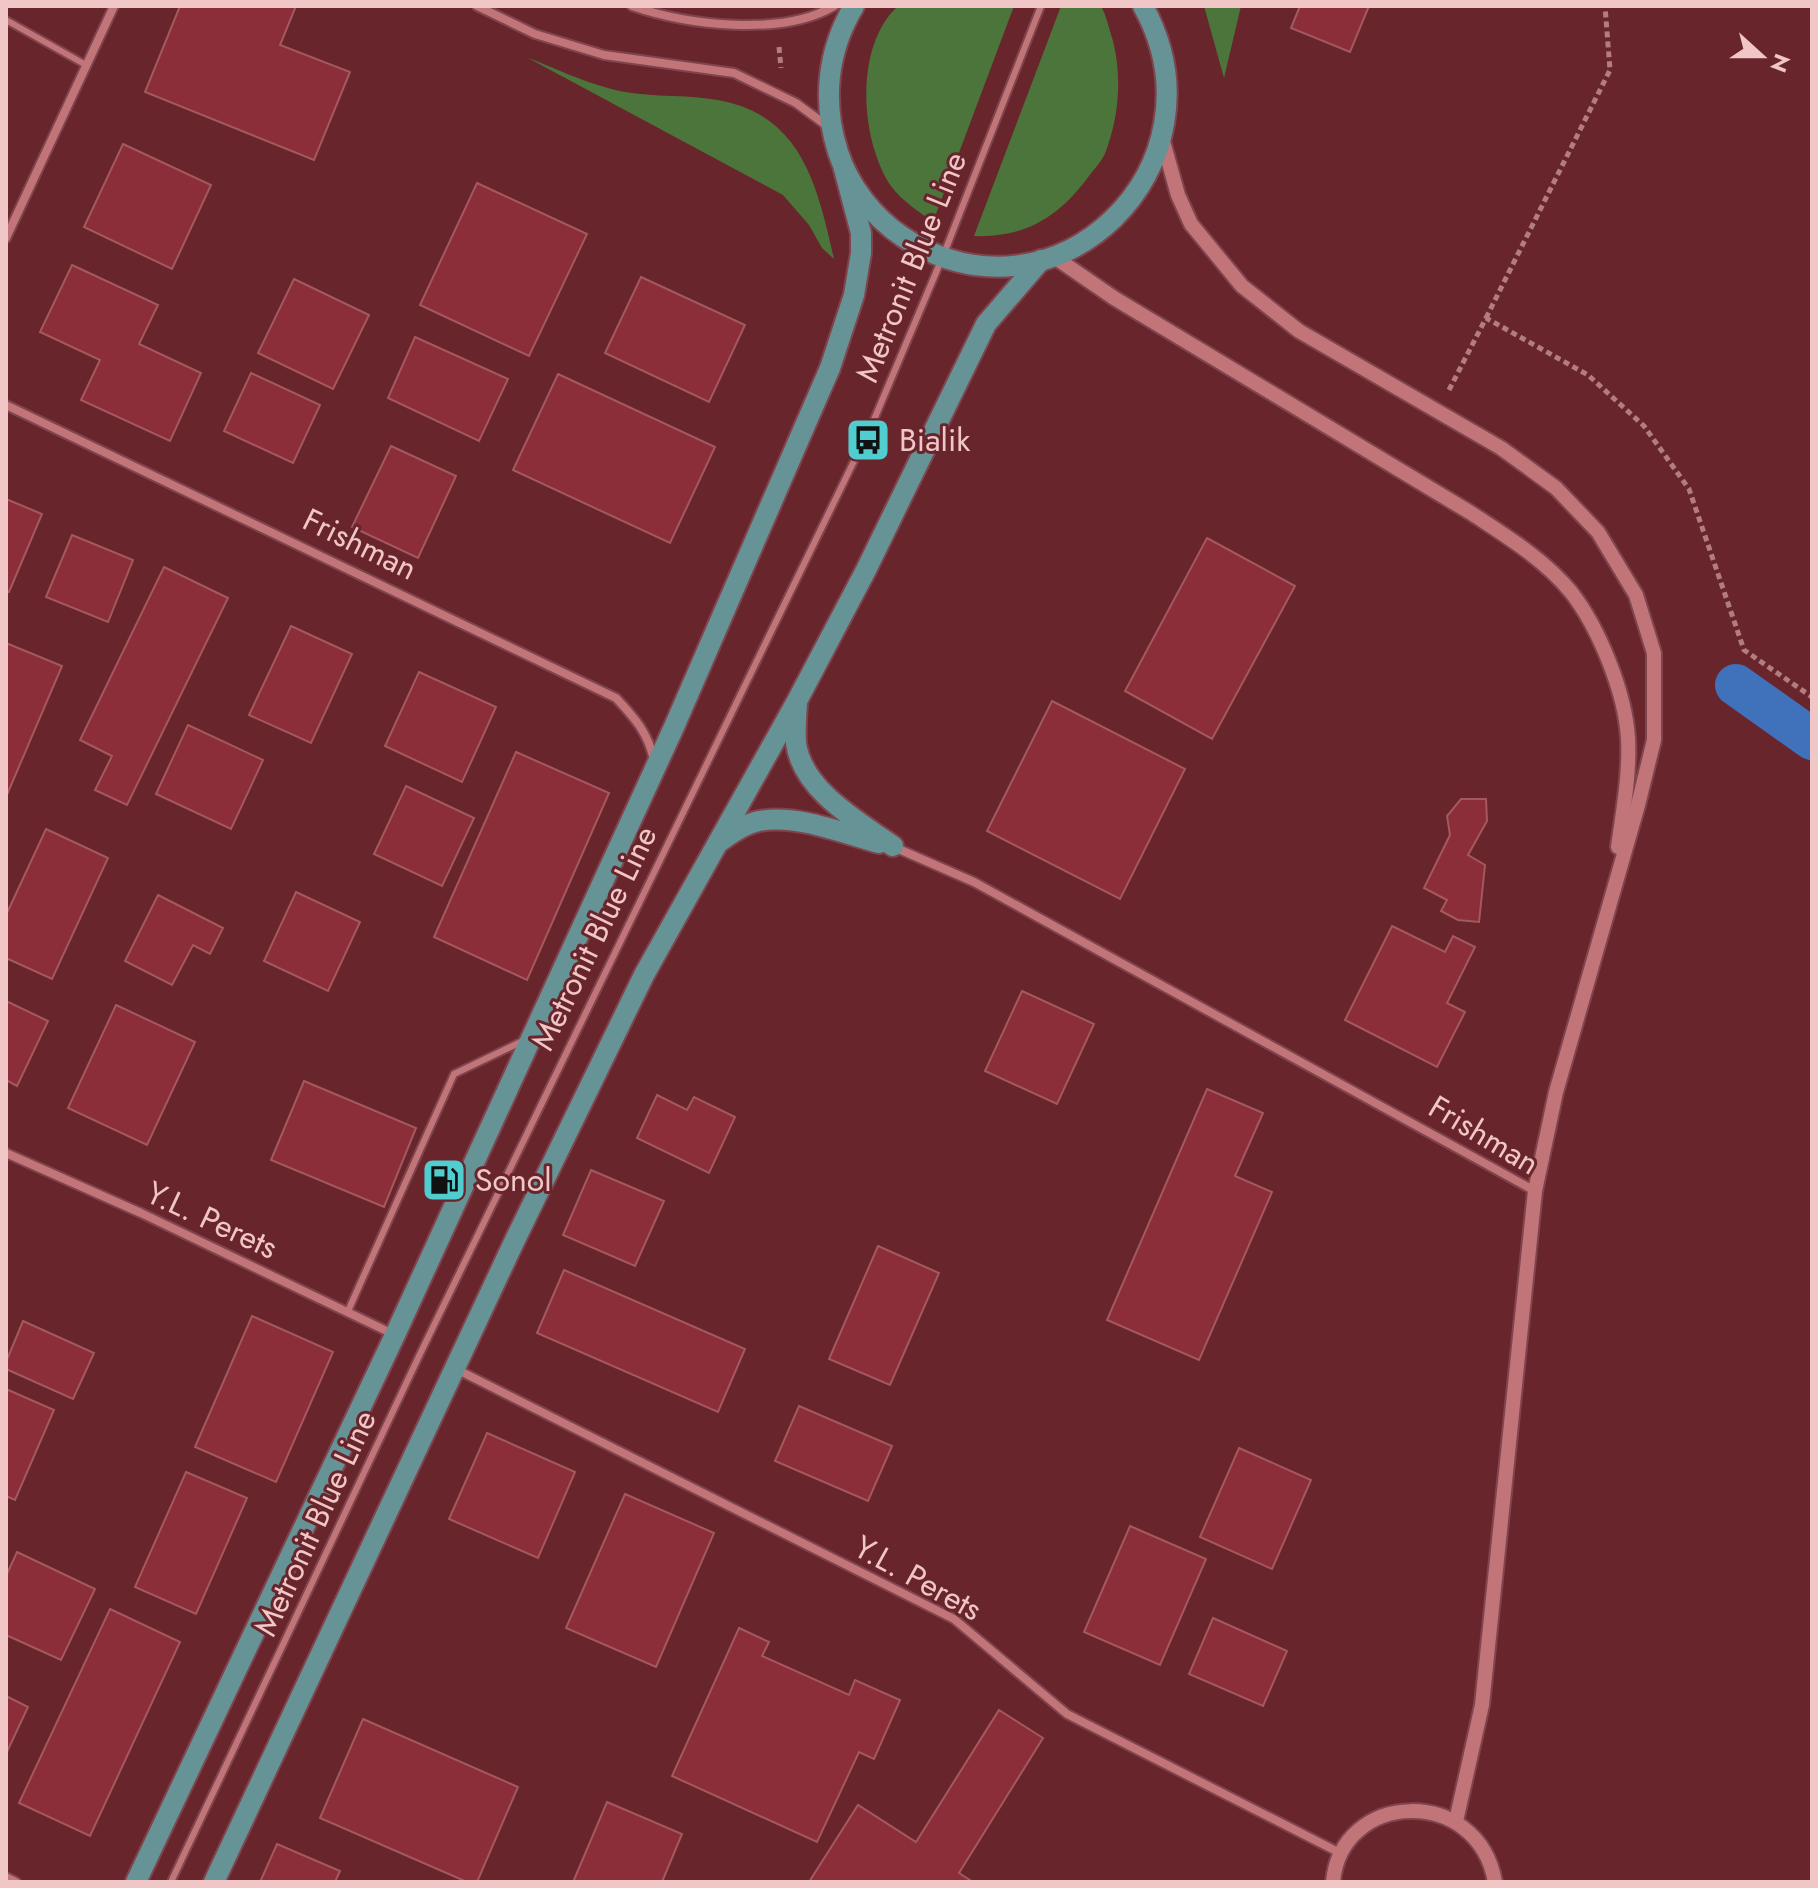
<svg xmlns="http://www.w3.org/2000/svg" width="1818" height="1888" viewBox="0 0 1818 1888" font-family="Jost,sans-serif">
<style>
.green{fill:#4b753a}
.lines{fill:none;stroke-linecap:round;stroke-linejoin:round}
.canal{stroke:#3f72bb;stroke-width:42}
.building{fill:#8b2e39;stroke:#a3595d;stroke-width:2}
.service-casing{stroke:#7f444d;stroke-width:10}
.minor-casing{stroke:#7f444d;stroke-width:12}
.tertiary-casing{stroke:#7f444d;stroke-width:18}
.primary-casing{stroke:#7f444d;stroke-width:24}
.path{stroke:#b37d80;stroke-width:5;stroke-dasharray:6 4;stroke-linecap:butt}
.service{stroke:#c17578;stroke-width:6}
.minor{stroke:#c17578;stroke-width:8}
.tertiary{stroke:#c17578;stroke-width:14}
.primary{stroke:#659396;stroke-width:20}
.labels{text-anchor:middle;stroke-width:6;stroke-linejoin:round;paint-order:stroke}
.street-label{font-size:32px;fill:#f0c6c6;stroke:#69252c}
.poi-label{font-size:32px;fill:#f0c6c6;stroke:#69252c;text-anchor:start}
</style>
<rect width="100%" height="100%" fill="#69252c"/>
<g class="green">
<path d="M 898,6 L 1014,6 L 933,222 C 918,211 902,201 891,186 C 860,139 854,46 898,6 Z"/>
<path d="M 1061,6 L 1101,6 C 1107,17 1109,29 1113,41 C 1122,77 1119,116 1106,151 C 1103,160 1095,168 1089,176 C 1059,217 1025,238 974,236 Z"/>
<polygon points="1204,6 1241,6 1224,78"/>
<path d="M 528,58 C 555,68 581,81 608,88 C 642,98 677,94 711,99 C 801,111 817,184 834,259 L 822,248 L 809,225 L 783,195 Z"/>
</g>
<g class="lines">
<polyline class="canal" points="1736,685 1812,739"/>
</g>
<g class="building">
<polygon points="180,6 296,6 280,45 350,72 314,160 145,92"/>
<polygon points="1300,6 1369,6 1350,52 1291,28"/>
<polygon points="123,144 211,185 172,269 84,227"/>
<polygon points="477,183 587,234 529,356 420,305"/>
<polygon points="72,265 158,305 139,344 201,373 170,441 81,400 100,360 40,332"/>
<polygon points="641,277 745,325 709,402 605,353"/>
<polygon points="294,279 369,315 333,389 258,353"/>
<polygon points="415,337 508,379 479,441 388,398"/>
<polygon points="251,373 320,405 293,463 224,431"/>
<polygon points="558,374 715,447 670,543 513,470"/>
<polygon points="391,446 456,476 418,558 352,527"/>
<polygon points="6,499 42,514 9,592 6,591"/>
<polygon points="72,535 133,560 108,622 46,597"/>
<polygon points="1207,538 1295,586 1212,739 1125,691"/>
<polygon points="164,567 228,598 127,805 95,790 112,756 80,740"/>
<polygon points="291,626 352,654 311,743 249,715"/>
<polygon points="6,643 62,666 6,797"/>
<polygon points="419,672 496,707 462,782 385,746"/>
<polygon points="1052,701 1185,769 1120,899 987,831"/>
<polygon points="188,725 263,760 231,829 156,794"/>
<polygon points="516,752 609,793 527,980 434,937"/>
<polygon points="406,786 474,818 442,886 374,854"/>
<polygon points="1461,799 1486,799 1487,821 1468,855 1485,865 1479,922 1458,920 1441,911 1447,900 1424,888 1450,835 1447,816"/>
<polygon points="46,829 108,858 52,979 6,958 6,915"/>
<polygon points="296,892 360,922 328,991 264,961"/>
<polygon points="158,895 223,928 210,954 193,945 172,985 125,961"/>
<polygon points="1392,926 1445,952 1453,936 1475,947 1447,1003 1465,1012 1437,1067 1345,1020"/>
<polygon points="1022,991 1094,1024 1057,1104 985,1071"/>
<polygon points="6,1001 48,1021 17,1086 6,1080"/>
<polygon points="116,1005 195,1042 147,1145 68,1108"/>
<polygon points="304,1081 416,1128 384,1207 271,1160"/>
<polygon points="1207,1089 1263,1113 1235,1176 1272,1192 1199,1360 1107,1320"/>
<polygon points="657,1095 687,1110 694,1097 735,1117 709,1173 637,1138"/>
<polygon points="591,1170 664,1201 635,1266 563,1235"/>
<polygon points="878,1246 939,1273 890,1385 829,1359"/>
<polygon points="564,1270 745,1349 718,1412 537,1333"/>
<polygon points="252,1316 333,1352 276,1482 195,1447"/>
<polygon points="23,1321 94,1353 73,1399 6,1369 6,1362"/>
<polygon points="6,1389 54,1410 15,1500 6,1496"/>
<polygon points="799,1406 892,1446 868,1501 775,1461"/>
<polygon points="487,1433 575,1472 538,1558 449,1519"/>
<polygon points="1239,1448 1311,1480 1272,1569 1200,1537"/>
<polygon points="186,1472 247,1498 196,1614 135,1587"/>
<polygon points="625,1494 714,1533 656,1667 566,1628"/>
<polygon points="1130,1526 1206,1559 1160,1665 1084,1632"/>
<polygon points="17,1552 95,1589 61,1660 6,1635 6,1576"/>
<polygon points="110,1609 180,1642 90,1836 19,1803"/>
<polygon points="1213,1618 1287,1651 1263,1706 1189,1674"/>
<polygon points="739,1628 769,1642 762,1656 849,1695 855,1680 900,1700 874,1759 859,1752 817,1842 672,1776"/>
<polygon points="6,1696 28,1707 6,1754"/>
<polygon points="999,1710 1043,1738 959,1873 973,1882 809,1882 858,1805 916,1842"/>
<polygon points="363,1719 518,1787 477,1882 467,1882 320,1818"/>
<polygon points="607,1802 682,1834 662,1882 573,1882"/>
<polygon points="277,1844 340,1871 335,1882 260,1882"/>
</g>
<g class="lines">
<g class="service-casing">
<g id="service">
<polyline points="6,20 86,65"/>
<polyline points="348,1311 454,1074 525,1040"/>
<polyline points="171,1882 420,1354 873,422 943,256 1041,6"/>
</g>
</g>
<g class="minor-casing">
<g id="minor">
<polyline points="477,6 535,34 604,55 734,73 796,103 830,128"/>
<path d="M 632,6 C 687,25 782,37 834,6"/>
<polyline points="6,238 114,6"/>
<path d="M 6,405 L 616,698 C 635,718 648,733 654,760"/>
<polyline points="894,847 974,882 1535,1191"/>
<polyline points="6,1153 141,1213 393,1334"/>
<polyline points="456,1369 954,1619 1067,1714 1342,1854"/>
<polyline points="6,1877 16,1882"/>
</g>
</g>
<g class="tertiary-casing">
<g id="tertiary">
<polyline points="1162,138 1178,195 1191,224 1242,286 1299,331 1501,448 1556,488 1598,532 1636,595 1654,653 1654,740 1638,805 1556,1092 1535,1191 1482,1705 1456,1821"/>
<path d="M 1053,256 L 1114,298 L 1471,513 C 1506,536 1544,559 1571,592 C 1599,628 1625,692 1628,738 C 1630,774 1623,811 1618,847"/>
<path d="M 1333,1882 C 1341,1790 1478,1785 1495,1882"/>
</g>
</g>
<g class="primary-casing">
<g id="primary">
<path d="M 854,6 C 827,51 822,102 838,152 C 849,186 873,217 903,237 C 1056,337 1231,165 1143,6"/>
<path d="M 797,704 C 796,717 795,730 796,743 C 802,790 858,821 893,846"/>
<path d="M 719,842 C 731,834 744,824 759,821 C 797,814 842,833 879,843"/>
<polyline points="136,1882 395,1335 674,727 830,368 854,295 861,253 861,233 844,169"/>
<polyline points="214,1882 514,1242 644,975 797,701 866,570 986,324 1041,260"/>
</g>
</g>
<g class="path">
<polyline points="779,47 781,68"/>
<polyline points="1486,318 1610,70 1605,6"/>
<polyline points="1449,390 1486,318 1588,375 1644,426 1689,489 1744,650 1812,697"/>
</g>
<use href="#service" class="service"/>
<use href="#minor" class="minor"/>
<use href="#tertiary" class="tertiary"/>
<use href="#primary" class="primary"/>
</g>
<defs>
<g id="bus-square" transform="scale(2.3)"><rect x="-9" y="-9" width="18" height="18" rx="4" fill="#52cdcf" stroke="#69252c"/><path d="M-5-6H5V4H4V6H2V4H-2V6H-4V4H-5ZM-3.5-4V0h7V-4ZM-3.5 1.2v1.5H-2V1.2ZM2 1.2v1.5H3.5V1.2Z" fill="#111"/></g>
<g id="fuel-square" transform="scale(2.3)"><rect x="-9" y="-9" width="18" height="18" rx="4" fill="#52cdcf" stroke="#69252c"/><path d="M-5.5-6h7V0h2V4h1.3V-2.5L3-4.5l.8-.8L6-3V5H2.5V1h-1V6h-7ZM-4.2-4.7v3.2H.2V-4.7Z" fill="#111"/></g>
</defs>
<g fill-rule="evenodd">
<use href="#bus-square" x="868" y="440"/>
<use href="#fuel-square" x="444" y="1180"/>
</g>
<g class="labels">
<g class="street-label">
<text transform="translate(911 267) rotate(-68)" y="11">Metronit Blue Line</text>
<text transform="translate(360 544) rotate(26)" y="11">Frishman</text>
<text transform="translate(594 938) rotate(-64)" y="11">Metronit Blue Line</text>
<text transform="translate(1484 1135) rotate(31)" y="11">Frishman</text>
<text transform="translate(212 1220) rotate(25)" y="11">Y.L. Perets</text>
<text transform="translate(315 1523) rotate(-65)" y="11">Metronit Blue Line</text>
<text transform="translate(918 1578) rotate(29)" y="11">Y.L. Perets</text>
</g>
<g class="poi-label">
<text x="899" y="451">Bialik</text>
<text x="475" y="1191">Sonol</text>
</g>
</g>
<rect width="1818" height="1888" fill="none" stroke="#f0c6c6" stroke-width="16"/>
<g transform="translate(1762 56) rotate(111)" stroke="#69252c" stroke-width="6" paint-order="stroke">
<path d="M0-6L14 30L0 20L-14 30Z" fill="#f0c6c6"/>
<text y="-12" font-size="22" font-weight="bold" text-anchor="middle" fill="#f0c6c6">N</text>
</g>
</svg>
